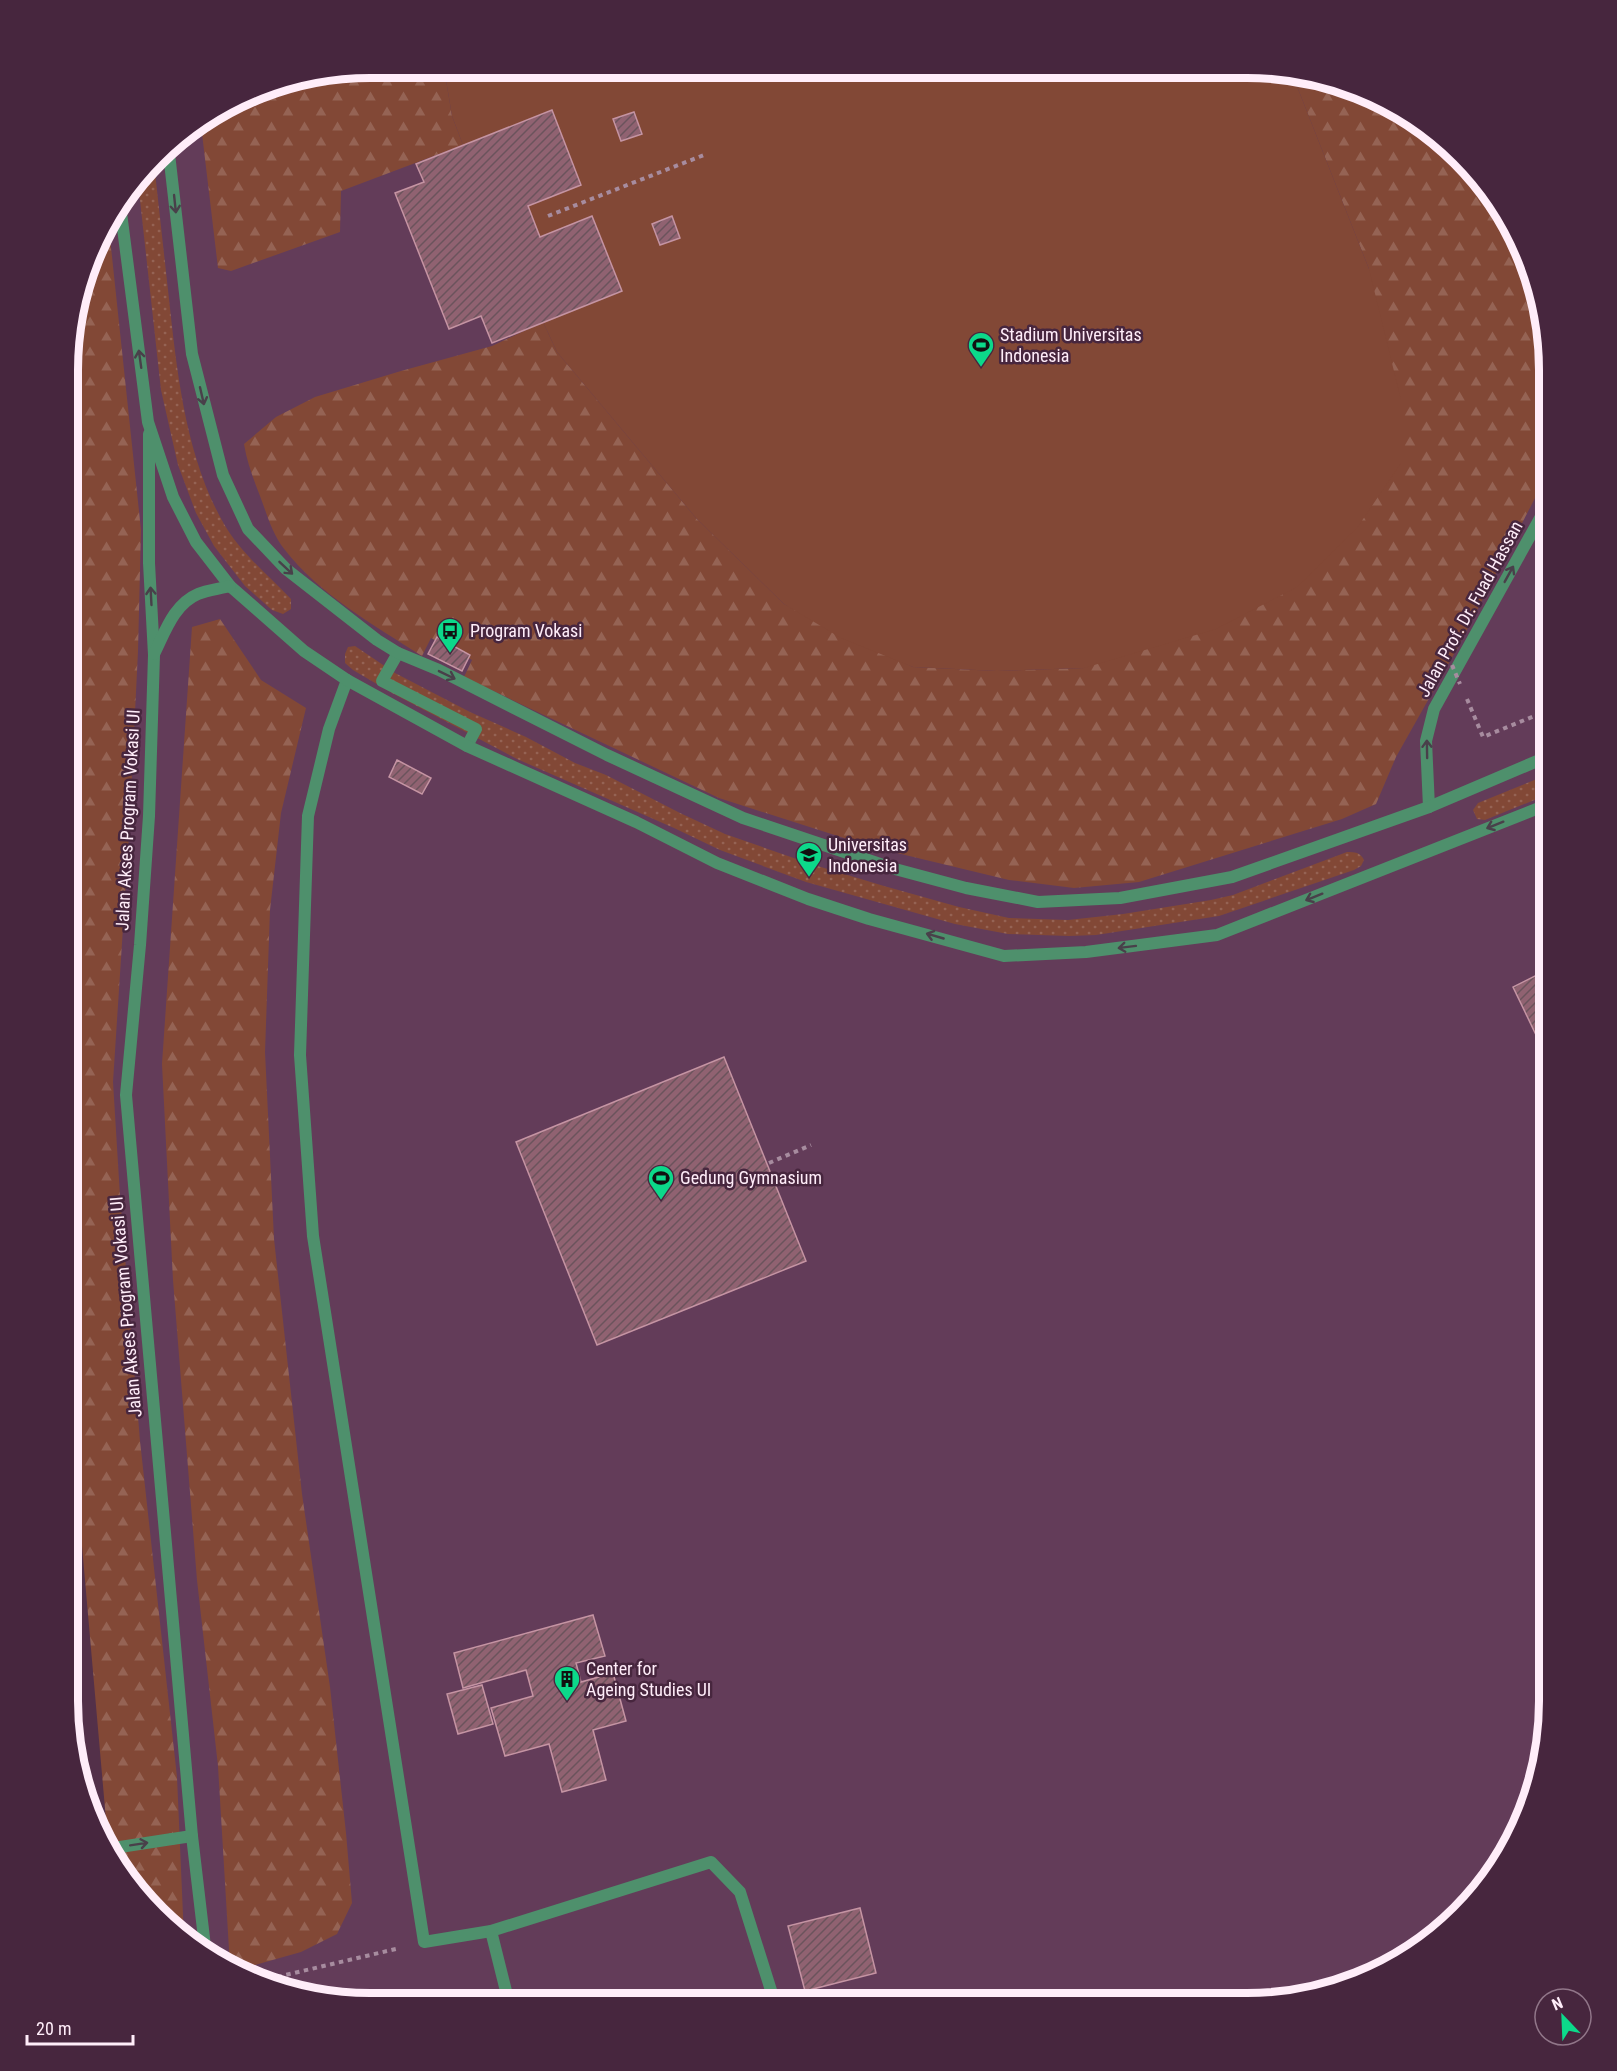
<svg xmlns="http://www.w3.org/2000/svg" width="1617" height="2071" viewBox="0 0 1617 2071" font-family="'Roboto Condensed',sans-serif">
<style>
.built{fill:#633c59}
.grass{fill:url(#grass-dots)}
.forest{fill:url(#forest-firs)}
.pitch{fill:#824836}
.building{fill:url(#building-hatch);stroke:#c594a3;stroke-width:1.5}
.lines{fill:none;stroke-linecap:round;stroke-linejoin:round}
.path{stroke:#a78c9f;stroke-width:4;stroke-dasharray:4.5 4.5;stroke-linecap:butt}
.service{stroke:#4e906c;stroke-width:12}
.pedestrian{stroke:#4e906c;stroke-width:12}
.minor{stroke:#4e906c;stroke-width:12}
.path-bridge{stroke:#a78c9f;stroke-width:4;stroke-dasharray:4.5 4.5;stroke-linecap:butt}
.oneway{stroke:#49404a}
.labels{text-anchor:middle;stroke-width:5;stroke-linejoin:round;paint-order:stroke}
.poi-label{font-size:18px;fill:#ffedf9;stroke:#47263e;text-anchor:start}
.street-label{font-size:18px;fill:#ffedf9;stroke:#47263e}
.rim{fill:none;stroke:#ffedf9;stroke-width:8}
</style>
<defs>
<pattern id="grass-dots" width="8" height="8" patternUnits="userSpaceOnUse" patternTransform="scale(1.5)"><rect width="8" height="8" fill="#824836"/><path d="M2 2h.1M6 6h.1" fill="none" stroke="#956354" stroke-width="1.8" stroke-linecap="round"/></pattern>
<pattern id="forest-firs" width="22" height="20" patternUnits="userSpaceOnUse" patternTransform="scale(1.5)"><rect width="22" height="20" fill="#824836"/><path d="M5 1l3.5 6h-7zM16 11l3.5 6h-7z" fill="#956354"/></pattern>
<pattern id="building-hatch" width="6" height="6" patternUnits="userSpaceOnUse" patternTransform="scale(1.5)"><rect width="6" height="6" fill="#906271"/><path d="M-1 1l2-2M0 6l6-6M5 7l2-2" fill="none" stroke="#6b535c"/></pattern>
</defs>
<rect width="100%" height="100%" fill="#533049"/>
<polygon class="built" points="370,68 1287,70 1362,90 1415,119 1474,170 1509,219 1539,292 1549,370 1549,1720 1539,1779 1509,1852 1461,1915 1398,1963 1325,1993 1266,2003 350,2003 273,1987 202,1953 156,1915 68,1386 70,330 108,219 171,142 273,84"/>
<g class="grass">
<path d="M 154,163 C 159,208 164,254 169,299 C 177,373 186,458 224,524 C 240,552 269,576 291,599 L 291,609 L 283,614 L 272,610 L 245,586 L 214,546 L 196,513 L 178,465 L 161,390 L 138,182 Z"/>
<path d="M 355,646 L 395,673 L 470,712 L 526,737 L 575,763 L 606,775 L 680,813 L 725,834 L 811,864 L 884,886 L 959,907 L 1009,918 L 1068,920 L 1123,914 L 1211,900 L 1233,895 L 1347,852 C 1355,852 1360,852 1364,860 L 1361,866 L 1354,870 L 1219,916 L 1096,935 L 1069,936 L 1008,934 L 955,924 L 806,882 L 720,850 L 674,828 L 517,759 L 392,693 L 353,670 L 345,663 L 345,654 L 348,647 Z"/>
<polygon points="1549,774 1549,794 1485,820 1477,819 1473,810 1478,803"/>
</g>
<g class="forest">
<polygon points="370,68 444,68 452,116 463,145 341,191 340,232 231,271 218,268 201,125 273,84"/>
<path d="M 1291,71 C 1314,78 1340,82 1362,90 C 1405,107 1458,148 1485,185 L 1545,337 L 1549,370 L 1549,471 L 1458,647 L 1396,757 L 1376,804 L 1342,819 L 1139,882 L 1074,888 L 1009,880 L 872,847 L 719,798 L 464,677 L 472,660 L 431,638 L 422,656 C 374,625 320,595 285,550 C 272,534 267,514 260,496 C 253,478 247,462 244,444 L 276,417 L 315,397 L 401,371 L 492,346 L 543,322 L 557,352 L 696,518 L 784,604 L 913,667 L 997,671 L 1084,668 L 1369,269 Z"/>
<polygon points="108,219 141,530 138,651 129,835 113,1082 120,1196 140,1441 177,1777 184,1938 156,1915 109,1854 68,1386 70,330"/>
<polygon points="220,619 261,680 306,708 281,813 270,910 265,1052 274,1239 302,1494 330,1687 346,1833 352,1903 337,1934 301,1952 237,1970 230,1966 218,1766 197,1580 173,1280 162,1064 192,627"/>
</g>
<polygon class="pitch" points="444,68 1291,71 1369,269 1401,400 1401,463 1357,528 1297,587 1216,629 1084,668 997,671 913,667 841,638 784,604 696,518 557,352 543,322 492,343 481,316 449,329 395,193 424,182 416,164 463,145 452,116"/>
<g class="building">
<polygon points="552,110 581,185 528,206 540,237 592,216 622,291 492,343 481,316 449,329 395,193 424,182 416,164"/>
<polygon points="634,112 642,134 621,141 613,119"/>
<polygon points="672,216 680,238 660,245 652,224"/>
<polygon points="437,637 470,655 462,671 428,654"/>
<polygon points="397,760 431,778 422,794 389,777"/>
<polygon points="1549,969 1549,1062 1513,987"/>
<polygon points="724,1057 806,1261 597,1345 516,1142"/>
<polygon points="593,1615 605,1656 576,1663 581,1682 613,1673 626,1721 593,1730 606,1780 562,1792 549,1744 505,1756 491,1708 533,1696 526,1670 463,1688 454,1653"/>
<polygon points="482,1685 493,1724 458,1734 447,1694"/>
<polygon points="860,1908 876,1973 805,1991 788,1926"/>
</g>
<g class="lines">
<g class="path">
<polyline points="1506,215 1540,298"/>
<polyline points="548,216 704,155"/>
<polyline points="1467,699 1483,737 1549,710"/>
<polyline points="769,1163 811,1145"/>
<polyline points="260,1981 400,1948"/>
</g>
<g class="service">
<polyline points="347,680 329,729 308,816 300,1055 313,1236 424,1942 491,1931 711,1862 740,1892 775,2003"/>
<polyline points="1429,807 1426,741 1434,709 1549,502"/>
<polyline points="172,1839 192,1836"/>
<polyline points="491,1931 509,2003"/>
</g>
<polyline class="pedestrian" points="398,653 382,681 476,729 467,746"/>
<g class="minor">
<polyline points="168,145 192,354 223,475 248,529 286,569 377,640 398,653 439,670 607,755 743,818 895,869 966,888 1038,902 1120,898 1232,877 1429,807 1549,756"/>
<polyline points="120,205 148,422 173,497 196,542 230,586 304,651 347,680 467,746 636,822 717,863 808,899 869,919 1004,956 1086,952 1217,935 1549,804"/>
<polyline points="149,434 149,563 154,655 149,816 140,945 126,1095 192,1836 206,1955"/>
<path d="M 154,654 C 165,632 174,604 198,594 C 207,590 219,589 230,586"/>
<polyline points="107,1849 172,1839"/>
</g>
<polyline class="path-bridge" points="1452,665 1460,684"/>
</g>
<defs><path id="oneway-shaft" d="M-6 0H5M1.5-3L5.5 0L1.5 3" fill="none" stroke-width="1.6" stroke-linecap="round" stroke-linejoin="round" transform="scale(1.5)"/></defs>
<g class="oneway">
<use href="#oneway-shaft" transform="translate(175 204) rotate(84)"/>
<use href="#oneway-shaft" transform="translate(140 359) rotate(-98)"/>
<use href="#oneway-shaft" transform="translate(202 396) rotate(77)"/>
<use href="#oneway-shaft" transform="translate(286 568) rotate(43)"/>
<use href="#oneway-shaft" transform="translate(1509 574) rotate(-61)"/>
<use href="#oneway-shaft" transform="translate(151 596) rotate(-93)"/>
<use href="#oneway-shaft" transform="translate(447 675) rotate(26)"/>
<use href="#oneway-shaft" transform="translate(1427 749) rotate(-91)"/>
<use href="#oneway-shaft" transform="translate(1495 825) rotate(158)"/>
<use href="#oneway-shaft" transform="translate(1314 897) rotate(158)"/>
<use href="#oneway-shaft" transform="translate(935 936) rotate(-164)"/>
<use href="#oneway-shaft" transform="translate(1127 947) rotate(173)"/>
<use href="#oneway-shaft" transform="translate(139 1844) rotate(-9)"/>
</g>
<defs>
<g id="stadium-pin" transform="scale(1.35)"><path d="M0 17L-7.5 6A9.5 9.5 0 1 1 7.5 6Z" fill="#0cd98a" stroke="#47263e"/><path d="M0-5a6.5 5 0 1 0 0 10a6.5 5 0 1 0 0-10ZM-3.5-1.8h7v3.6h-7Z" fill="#111"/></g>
<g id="bus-pin" transform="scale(1.35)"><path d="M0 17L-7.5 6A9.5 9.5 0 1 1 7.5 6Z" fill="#0cd98a" stroke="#47263e"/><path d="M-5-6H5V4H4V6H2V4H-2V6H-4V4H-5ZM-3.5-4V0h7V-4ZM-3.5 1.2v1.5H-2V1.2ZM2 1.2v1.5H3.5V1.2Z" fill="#111"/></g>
<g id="university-pin" transform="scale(1.35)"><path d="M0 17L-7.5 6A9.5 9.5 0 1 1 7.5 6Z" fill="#0cd98a" stroke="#47263e"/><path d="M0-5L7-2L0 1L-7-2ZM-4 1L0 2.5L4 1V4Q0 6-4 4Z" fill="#111"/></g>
<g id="building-pin" transform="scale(1.35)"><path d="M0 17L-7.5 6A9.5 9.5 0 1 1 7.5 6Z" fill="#0cd98a" stroke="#47263e"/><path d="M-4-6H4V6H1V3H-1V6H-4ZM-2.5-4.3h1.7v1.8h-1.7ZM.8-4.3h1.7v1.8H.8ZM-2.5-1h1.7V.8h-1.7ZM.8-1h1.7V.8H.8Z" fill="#111"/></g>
</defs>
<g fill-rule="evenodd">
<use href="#stadium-pin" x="981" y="345"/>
<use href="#bus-pin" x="450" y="631"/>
<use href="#university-pin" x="809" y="855"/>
<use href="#stadium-pin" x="661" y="1178"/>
<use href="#building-pin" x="567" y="1679"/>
</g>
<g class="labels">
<g class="poi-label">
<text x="1000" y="341">Stadium Universitas<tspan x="1000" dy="21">Indonesia</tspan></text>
<text x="470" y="637">Program Vokasi</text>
<text x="828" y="851">Universitas<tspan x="828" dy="21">Indonesia</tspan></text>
<text x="680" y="1184">Gedung Gymnasium</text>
<text x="586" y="1675">Center for<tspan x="586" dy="21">Ageing Studies UI</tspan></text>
</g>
<g class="street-label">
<text transform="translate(1470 609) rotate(-61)" y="6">Jalan Prof. Dr. Fuad Hassan</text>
<text transform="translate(128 820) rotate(-87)" y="6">Jalan Akses Program Vokasi UI</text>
<text transform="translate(126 1307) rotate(-95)" y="6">Jalan Akses Program Vokasi UI</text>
</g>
</g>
<path d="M0 0H1617V2071H0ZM370 78H1247A292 292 0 0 1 1539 370V1701A292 292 0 0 1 1247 1993H370A292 292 0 0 1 78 1701V370A292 292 0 0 1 370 78Z" fill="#47263e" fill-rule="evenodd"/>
<path class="rim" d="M370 78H1247A292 292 0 0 1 1539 370V1701A292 292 0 0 1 1247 1993H370A292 292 0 0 1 78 1701V370A292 292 0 0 1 370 78Z"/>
<g transform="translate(1563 2017) rotate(337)"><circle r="28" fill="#47263e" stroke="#917689" stroke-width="1.5"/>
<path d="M0-4.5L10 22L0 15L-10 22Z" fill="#0cd98a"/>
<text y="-9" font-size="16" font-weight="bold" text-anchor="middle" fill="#ffedf9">N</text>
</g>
<path d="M27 2035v9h106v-9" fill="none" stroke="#ffedf9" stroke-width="3"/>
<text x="36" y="2035" font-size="18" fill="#ffedf9" stroke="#47263e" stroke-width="4.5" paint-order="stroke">20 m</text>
</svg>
